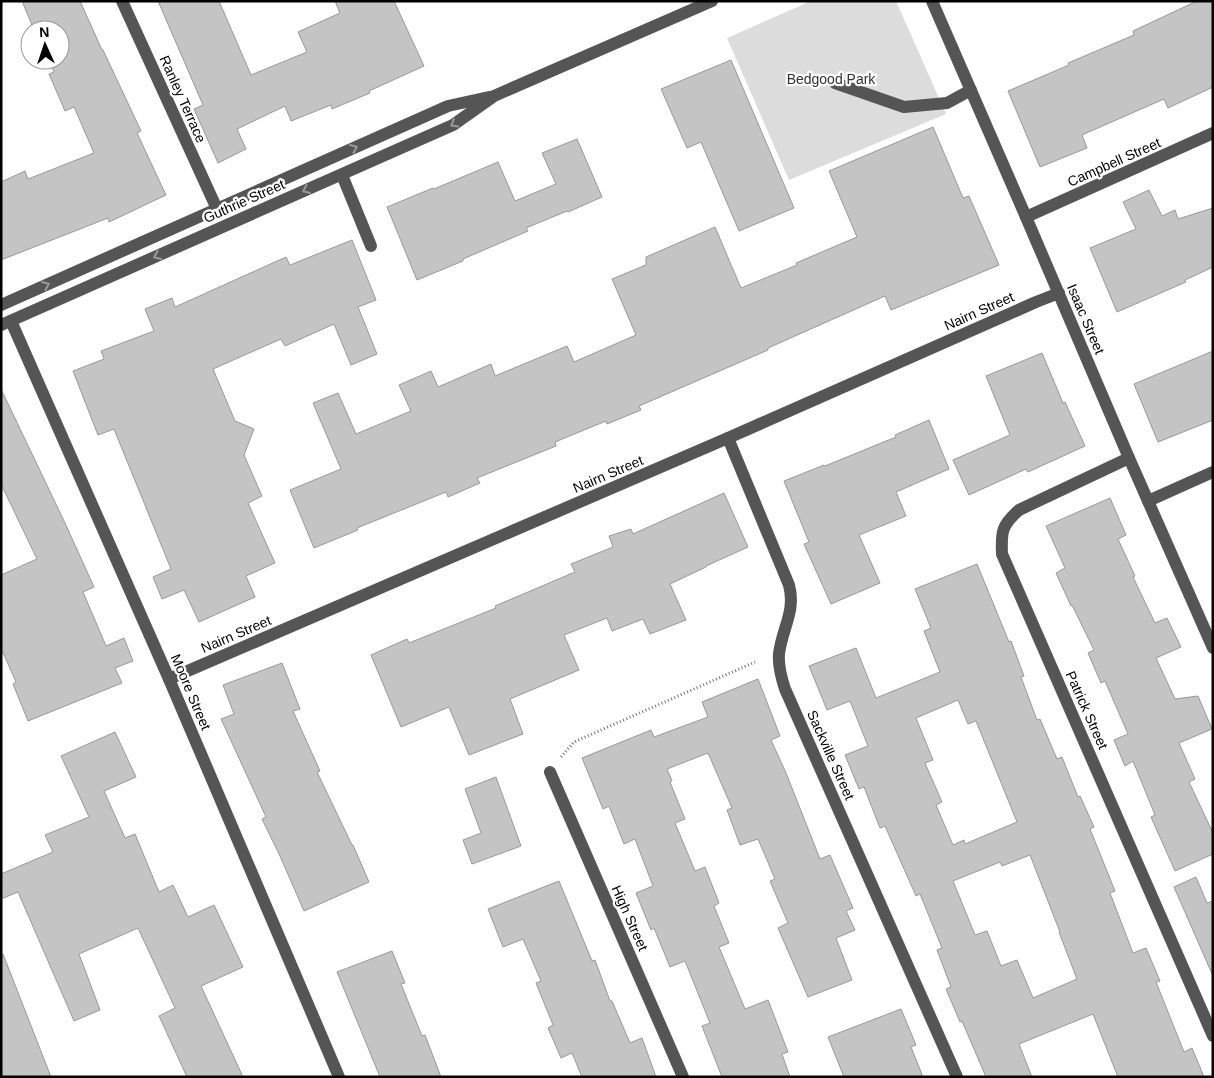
<svg xmlns="http://www.w3.org/2000/svg" width="1214" height="1078" viewBox="0 0 1214 1078" font-family="Helvetica,sans-serif">
<style>
.green{fill:#dcdcdc}
.building{fill:#c4c4c4;stroke:#999;fill-rule:evenodd}
.lines{fill:none;stroke-linecap:round;stroke-linejoin:round}
.path{stroke:#777;stroke-width:3;stroke-dasharray:1 2.5;stroke-linecap:butt}
.minor{stroke:#555;stroke-width:12}
.oneway{stroke:#999}
.labels{text-anchor:middle;stroke-width:4.5;stroke-linejoin:round;paint-order:stroke}
.park-label{font-size:14px;fill:#333;stroke:#fff}
.street-label{font-size:14px;fill:#000;stroke:#fff}
</style>
<rect width="100%" height="100%" fill="#fff"/>
<polygon class="green" points="811,1 896,1 946,114 789,180 727,38"/>
<g class="building">
<polygon points="22,1 80,1 102,50 103,50 126,99 141,131 137,133 166,195 109,222 108,218 1,260 1,182 25,171 28,179 94,153 74,107 65,111 49,74 54,72 49,60 60,60 60,30 34,30"/>
<polygon points="158,1 219,1 251,75 307,52 298,32 340,13 335,1 394,1 424,66 369,91 370,93 332,109 331,105 291,121 285,106 237,129 246,149 218,163 194,109 203,105"/>
<polygon points="1197,1 1213,1 1213,87 1168,108 1164,99 1082,135 1087,148 1040,167 1008,91 1069,65 1068,63 1134,35 1133,31"/>
<polygon points="731,60 794,208 739,231 701,142 687,148 661,89"/>
<polygon points="933,127 963,198 969,196 999,265 891,310 885,296 768,348 768,350 639,406 641,410 607,424 606,421 555,442 556,446 477,478 480,483 448,497 446,492 357,528 358,530 314,548 290,490 341,469 313,403 338,393 356,434 411,411 399,385 431,371 438,387 491,364 495,376 567,346 574,362 636,335 612,279 646,265 646,257 715,227 741,288 797,265 796,263 857,237 829,171"/>
<polygon points="577,139 602,197 568,212 567,211 526,228 528,231 463,259 463,261 417,280 387,207 433,188 434,189 498,162 515,201 556,184 542,153"/>
<polygon points="1149,190 1162,216 1175,210 1178,219 1213,208 1213,267 1185,280 1186,282 1117,312 1090,248 1136,229 1123,202"/>
<polygon points="352,240 376,300 358,307 377,354 351,365 334,324 285,346 281,339 213,369 235,421 254,429 244,455 262,496 248,503 275,563 246,576 255,597 199,622 184,590 162,599 153,577 171,569 114,429 98,435 73,371 104,359 101,351 154,331 145,309 172,298 175,307 286,257 290,265"/>
<polygon points="1213,351 1213,420 1158,442 1134,384"/>
<polygon points="1042,353 1063,403 1065,402 1085,446 1028,472 1026,469 969,495 953,460 1010,435 986,376"/>
<polygon points="1,389 65,523 94,587 83,592 106,646 124,638 133,661 115,668 122,683 28,721 13,684 16,682 1,648 1,575 37,559 1,484"/>
<polygon points="929,420 949,469 896,492 906,516 859,535 880,583 831,604 804,544 809,542 784,481 824,465 825,466 896,437 895,435"/>
<polygon points="724,493 748,547 706,566 706,567 670,584 686,620 650,634 643,619 612,631 607,618 564,635 579,670 510,699 523,734 469,755 449,707 401,727 371,655 407,639 409,643 496,608 495,606 575,572 571,564 613,547 609,536 631,529 633,534"/>
<polygon points="1110,498 1126,535 1118,539 1135,576 1133,577 1155,623 1167,618 1181,647 1156,658 1175,699 1198,696 1212,729 1179,743 1195,779 1189,782 1213,833 1213,854 1175,871 1151,817 1155,815 1133,761 1125,766 1114,740 1128,734 1105,681 1101,683 1088,653 1094,650 1072,605 1071,606 1056,573 1065,568 1046,526"/>
<path d="M 977,564 L 1009,642 L 1011,641 L 1024,676 L 1021,677 L 1037,720 L 1040,719 L 1057,759 L 1062,757 L 1078,797 L 1080,796 L 1094,827 L 1090,829 L 1115,891 L 1110,893 L 1133,953 L 1146,948 L 1160,981 L 1156,982 L 1184,1052 L 1192,1048 L 1204,1077 L 1118,1077 L 1093,1014 L 1019,1044 L 1032,1077 L 986,1077 L 962,1021 L 960,1022 L 946,989 L 951,987 L 937,950 L 942,948 L 920,894 L 916,896 L 885,826 L 880,828 L 864,787 L 859,789 L 845,755 L 868,746 L 850,701 L 827,710 L 809,666 L 856,648 L 876,698 L 940,672 L 924,631 L 931,628 L 915,589 ZM 958,700 L 968,724 L 976,721 L 1017,822 L 965,844 L 964,840 L 953,845 L 936,805 L 942,802 L 925,763 L 933,760 L 916,718 ZM 1030,855 L 1060,932 L 1059,932 L 1077,979 L 1033,998 L 1017,960 L 1001,966 L 987,931 L 975,935 L 953,881 L 1000,862 L 1002,866 Z"/>
<polygon points="282,663 300,709 293,711 320,771 317,772 352,845 353,845 369,882 304,911 280,856 262,819 266,817 221,719 234,714 223,685"/>
<polygon points="758,679 780,736 771,740 786,773 820,859 830,855 853,908 846,911 855,930 836,938 852,980 808,997 778,928 788,923 770,881 775,879 758,839 740,845 727,810 732,808 708,753 667,769 672,781 670,782 685,819 675,823 695,871 705,867 719,903 714,906 729,943 719,947 745,1009 768,1000 788,1052 782,1054 790,1077 722,1077 702,1026 710,1023 685,961 670,967 654,928 651,930 636,893 653,886 635,839 624,844 609,806 603,809 582,758 651,730 654,737 708,717 702,702"/>
<polygon points="115,732 136,777 104,791 125,838 135,834 159,892 173,885 188,917 214,905 243,967 201,986 243,1077 187,1077 159,1016 175,1008 138,928 79,954 100,1010 74,1021 18,892 1,899 1,874 53,852 45,835 89,817 61,756"/>
<polygon points="496,777 521,846 472,864 463,840 481,833 465,789"/>
<polygon points="1196,877 1207,903 1213,901 1213,976 1174,887"/>
<polygon points="559,881 592,961 595,960 610,1001 612,1001 630,1043 642,1038 656,1077 582,1077 572,1053 561,1058 548,1028 553,1025 536,983 541,981 523,939 503,947 488,909"/>
<polygon points="392,951 405,983 401,984 422,1036 425,1035 441,1077 380,1077 337,972"/>
<polygon points="1,954 3,954 51,1077 1,1077"/>
<polygon points="901,1009 916,1045 911,1047 923,1077 844,1077 828,1037"/>
</g>
<g class="lines">
<polyline class="path" points="561,757 574,742 755,662"/>
<g class="minor">
<polyline points="122,1 217,209"/>
<polyline points="932,1 1026,217 1129,458 1213,648"/>
<polyline points="835,83 904,107 947,103 971,90"/>
<polyline points="342,175 371,246"/>
<polyline points="1026,217 1213,133"/>
<polyline points="1,305 448,106 489,97"/>
<polyline points="11,321 169,679 339,1077"/>
<polyline points="1,325 453,125 494,96 712,1"/>
<path d="M 728,438 L 789,585 C 796,612 782,628 779,654 C 778,666 781,677 785,689 L 957,1077"/>
<path d="M 1129,458 L 1019,510 C 1002,525 1001,531 1002,554 L 1213,1036"/>
<polyline points="1148,501 1213,472"/>
<polyline points="169,679 728,438 1036,302 1059,293"/>
<polyline points="550,772 683,1077"/>
</g>
</g>
<defs><path id="oneway-chevron" d="M-2-3.5L2.5 0L-2 3.5" fill="none" stroke-width="1.6" stroke-linecap="round" stroke-linejoin="round" transform="scale(1.25)"/></defs>
<g class="oneway">
<use href="#oneway-chevron" transform="translate(454 124) rotate(149)"/>
<use href="#oneway-chevron" transform="translate(354 148) rotate(-24)"/>
<use href="#oneway-chevron" transform="translate(306 190) rotate(156)"/>
<use href="#oneway-chevron" transform="translate(157 256) rotate(156)"/>
<use href="#oneway-chevron" transform="translate(46 285) rotate(-24)"/>
</g>
<g class="labels">
<g class="park-label">
<text x="831" y="84">Bedgood Park</text>
</g>
<g class="street-label">
<text transform="translate(183 99) rotate(66)" y="5">Ranley Terrace</text>
<text transform="translate(1114 162) rotate(-24)" y="5">Campbell Street</text>
<text transform="translate(244 201) rotate(-24)" y="5">Guthrie Street</text>
<text transform="translate(979 311) rotate(-24)" y="5">Nairn Street</text>
<text transform="translate(1086 319) rotate(67)" y="5">Isaac Street</text>
<text transform="translate(608 474) rotate(-23)" y="5">Nairn Street</text>
<text transform="translate(236 634) rotate(-23)" y="5">Nairn Street</text>
<text transform="translate(191 692) rotate(67)" y="5">Moore Street</text>
<text transform="translate(1087 710) rotate(66)" y="5">Patrick Street</text>
<text transform="translate(831 755) rotate(66)" y="5">Sackville Street</text>
<text transform="translate(630 918) rotate(66)" y="5">High Street</text>
</g>
</g>
<rect width="1214" height="1078" fill="none" stroke="#000000" stroke-width="5"/>
<g transform="translate(45 45) rotate(357)"><circle r="24" fill="#ffffff" stroke="#999999"/>
<path d="M0-4L9 19L0 12L-9 19Z" fill="#000000"/>
<text y="-8" font-size="14" font-weight="bold" text-anchor="middle" fill="#000000">N</text>
</g>
</svg>
